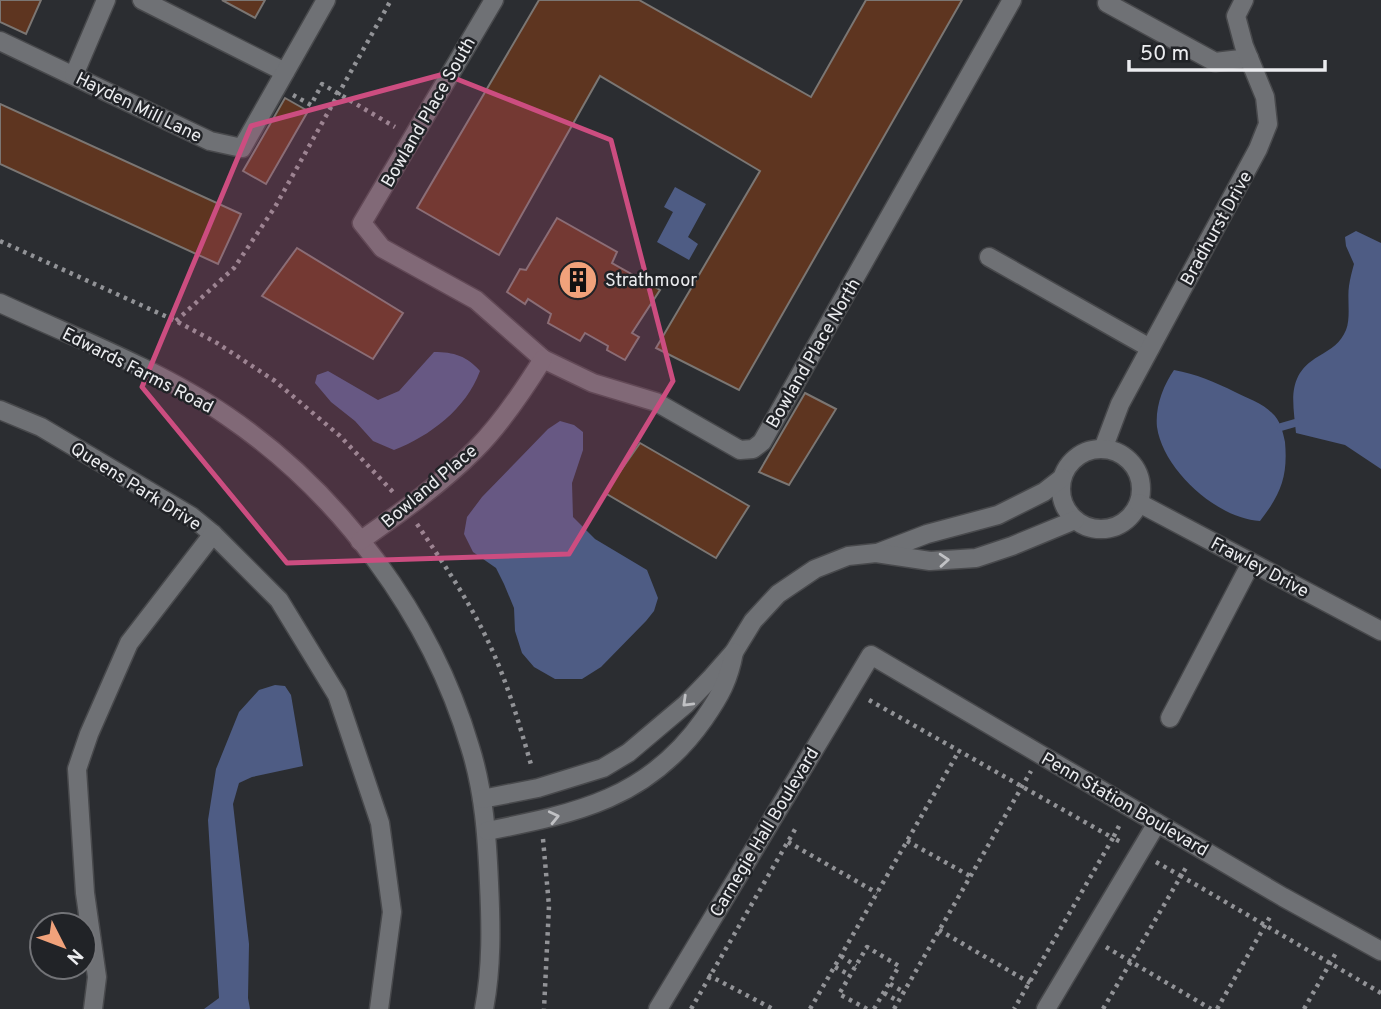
<svg xmlns="http://www.w3.org/2000/svg" width="1381" height="1009" viewBox="0 0 1381 1009" font-family="Overpass,sans-serif">
<style>
.water{fill:#4e5c84}
.lines{fill:none;stroke-linecap:round;stroke-linejoin:round}
.stream{stroke:#4e5c84;stroke-width:8}
.building{fill:#5e3520;stroke:#7b7673;stroke-width:2}
.minor-casing{stroke:#48494c;stroke-width:21}
.path{stroke:#929397;stroke-width:4.5;stroke-dasharray:3.5 5;stroke-linecap:butt}
.minor{stroke:#6f7175;stroke-width:18}
.oneway{stroke:#c0c1c4}
.marked{fill:#cc4d80;fill-opacity:0.2;stroke:#cc4d80;stroke-width:5;stroke-linejoin:round}
.labels{text-anchor:middle;stroke-width:5;stroke-linejoin:round;paint-order:stroke}
.street-label{font-size:18px;fill:#ebecef;stroke:#212327}
.poi-label{font-size:18px;fill:#ebecef;stroke:#212327;text-anchor:start}
</style>
<rect width="100%" height="100%" fill="#2b2d31"/>
<g class="water">
<polygon points="675,187 706,204 688,237 698,244 689,260 657,242 673,212 664,207"/>
<path d="M 1356,231 L 1381,243 L 1381,469 L 1345,445 L 1296,433 C 1293,401 1286,375 1319,356 C 1332,348 1340,344 1346,330 C 1351,317 1347,299 1349,286 C 1350,279 1352,271 1354,264 L 1346,246 L 1345,237 Z"/>
<path d="M 434,352 C 454,352 467,356 480,371 C 466,409 430,436 394,450 L 373,441 L 355,421 L 331,402 L 315,383 L 317,375 L 328,371 L 378,400 L 399,391 Z"/>
<path d="M 1174,370 C 1196,374 1215,382 1235,392 C 1247,398 1262,403 1272,413 C 1280,420 1283,432 1285,442 C 1288,476 1281,494 1260,521 C 1218,519 1163,470 1157,427 C 1155,407 1163,386 1174,370 Z"/>
<polygon points="560,421 574,425 583,432 583,450 572,483 573,517 595,539 647,570 658,598 654,611 646,621 601,667 582,679 555,679 534,667 522,653 515,631 514,608 504,584 496,568 473,552 464,534 467,517 482,497 548,429"/>
<polygon points="275,685 285,686 291,695 303,766 252,777 239,783 233,804 249,944 248,998 250,1009 204,1009 219,998 208,820 216,769 239,712 259,690"/>
</g>
<g class="lines">
<polyline class="stream" points="1281,427 1295,423"/>
</g>
<g class="building">
<polygon points="0,0 41,0 26,34 0,22"/>
<polygon points="222,0 265,0 255,18"/>
<polygon points="539,0 639,0 811,97 866,0 962,0 739,390 656,348 760,171 600,76 499,255 417,208"/>
<polygon points="285,98 308,111 266,184 243,171"/>
<polygon points="0,104 241,214 218,264 0,164"/>
<polygon points="557,218 617,252 612,263 660,290 632,333 639,337 625,360 607,350 608,346 585,333 580,341 548,323 551,314 528,299 525,304 507,292 520,269 526,270"/>
<polygon points="297,248 403,313 373,359 262,296"/>
<polygon points="805,393 836,409 789,485 759,472"/>
<polygon points="640,443 749,506 716,558 605,493"/>
</g>
<g class="lines">
<g class="minor-casing">
<g id="minor">
<polyline points="142,0 285,72"/>
<polyline points="494,0 362,223 382,248 476,300 543,359 593,383 656,402 740,450 753,449 762,442 1012,0"/>
<polyline points="1107,3 1215,62 1249,58"/>
<polyline points="0,41 210,141 242,148 326,0"/>
<polyline points="74,75 106,0"/>
<polyline points="989,257 1150,348"/>
<path d="M 0,303 C 74,337 160,370 227,416 C 340,493 431,615 470,747 C 484,791 487,837 489,883 C 491,925 492,967 484,1009"/>
<polyline points="0,410 41,427 191,516 213,534 279,600 337,695 380,823 392,912 379,1009"/>
<polyline points="1103,449 1120,404 1258,149 1268,124 1265,97 1244,46 1236,16 1244,0"/>
<circle cx="1101" cy="489" r="40"/>
<polyline points="1139,503 1381,631"/>
<path d="M 360,541 C 400,513 441,484 475,450 C 500,425 525,388 543,359"/>
<polyline points="880,552 927,534 998,515 1044,492 1062,478"/>
<polyline points="1170,718 1251,563"/>
<polyline points="482,799 538,788 603,768 628,753 686,704 712,677 734,652 753,621 778,594 815,569 848,556 876,553 930,561 976,558 1012,546 1075,520"/>
<path d="M 487,831 C 577,813 648,799 704,719 C 720,696 729,680 734,652"/>
<polyline points="93,1009 97,977 85,893 77,769 89,734 129,643 213,534"/>
<polyline points="658,1009 871,655 1283,897 1381,951"/>
<polyline points="1046,1009 1157,823"/>
</g>
</g>
<g class="path">
<polyline points="293,95 311,105 322,84 395,127"/>
<polyline points="0,241 176,321 217,343 275,381 340,436 393,492"/>
<polyline points="176,321 234,268 275,207 391,0"/>
<path d="M 417,524 C 441,560 466,596 485,635 C 506,677 519,723 532,768"/>
<polyline points="869,700 1113,838 1014,1009"/>
<polyline points="1119,826 1113,838 1121,842"/>
<polyline points="543,839 549,906 544,1009"/>
<polyline points="907,841 970,876"/>
<polyline points="788,842 877,893"/>
<polyline points="1156,862 1181,876 1187,866"/>
<polyline points="939,930 1032,984"/>
<polyline points="1106,947 1211,1009"/>
<polyline points="841,956 856,966"/>
<polyline points="835,967 850,975"/>
<polyline points="708,975 773,1009"/>
<polyline points="890,984 904,992"/>
<polyline points="884,993 898,1001"/>
<polyline points="691,1009 797,826"/>
<polyline points="810,1009 959,751"/>
<polyline points="867,1009 839,994 867,947 899,966 874,1009"/>
<polyline points="894,1009 1031,771"/>
<polyline points="1103,1009 1181,876 1381,993"/>
<polyline points="1217,1009 1271,915"/>
<polyline points="1304,1009 1337,951"/>
</g>
<use href="#minor" class="minor"/>
</g>
<defs><path id="oneway-chevron" d="M-2-3.5L2.5 0L-2 3.5" fill="none" stroke-width="1.6" stroke-linecap="round" stroke-linejoin="round" transform="scale(1.75)"/></defs>
<g class="oneway">
<use href="#oneway-chevron" transform="translate(944 560) rotate(-4)"/>
<use href="#oneway-chevron" transform="translate(687 702) rotate(136)"/>
<use href="#oneway-chevron" transform="translate(554 817) rotate(-13)"/>
</g>
<path class="marked" d="M 444,74 L 611,140 L 673,381 L 569,554 L 287,563 L 142,387 L 251,126 Z"/>
<defs>
<g id="building-disc" transform="scale(2.0125)"><circle r="9.5" fill="#f1a27b" stroke="#212327"/><path d="M-4-6H4V6H1V3H-1V6H-4ZM-2.5-4.3h1.7v1.8h-1.7ZM.8-4.3h1.7v1.8H.8ZM-2.5-1h1.7V.8h-1.7ZM.8-1h1.7V.8H.8Z" fill="#111"/></g>
</defs>
<g fill-rule="evenodd">
<use href="#building-disc" x="578" y="280"/>
</g>
<g class="labels">
<g class="street-label">
<text transform="translate(139 107) rotate(26)" y="6">Hayden Mill Lane</text>
<text transform="translate(428 112) rotate(-60)" y="6">Bowland Place South</text>
<text transform="translate(1216 228) rotate(-61)" y="6">Bradhurst Drive</text>
<text transform="translate(813 353) rotate(-60)" y="6">Bowland Place North</text>
<text transform="translate(138 370) rotate(27)" y="6">Edwards Farms Road</text>
<text transform="translate(136 486) rotate(32)" y="6">Queens Park Drive</text>
<text transform="translate(429 486) rotate(-40)" y="6">Bowland Place</text>
<text transform="translate(1260 567) rotate(28)" y="6">Frawley Drive</text>
<text transform="translate(1125 804) rotate(30)" y="6">Penn Station Boulevard</text>
<text transform="translate(764 832) rotate(-59)" y="6">Carnegie Hall Boulevard</text>
</g>
<g class="poi-label">
<text x="605" y="286">Strathmoor</text>
</g>
</g>
<g transform="translate(63 946) rotate(132)"><circle r="33" fill="#212327" stroke="#727377" stroke-width="2"/>
<path d="M0-5L12 26L0 18L-12 26Z" fill="#f1a27b"/>
<text y="-10" font-size="19" font-weight="bold" text-anchor="middle" fill="#ebecef">N</text>
</g>
<path d="M1129 60v10h196v-10" fill="none" stroke="#ebecef" stroke-width="3.5"/>
<text x="1140" y="60" font-size="21" fill="#ebecef" stroke="#212327" stroke-width="5" paint-order="stroke">50 m</text>
</svg>
